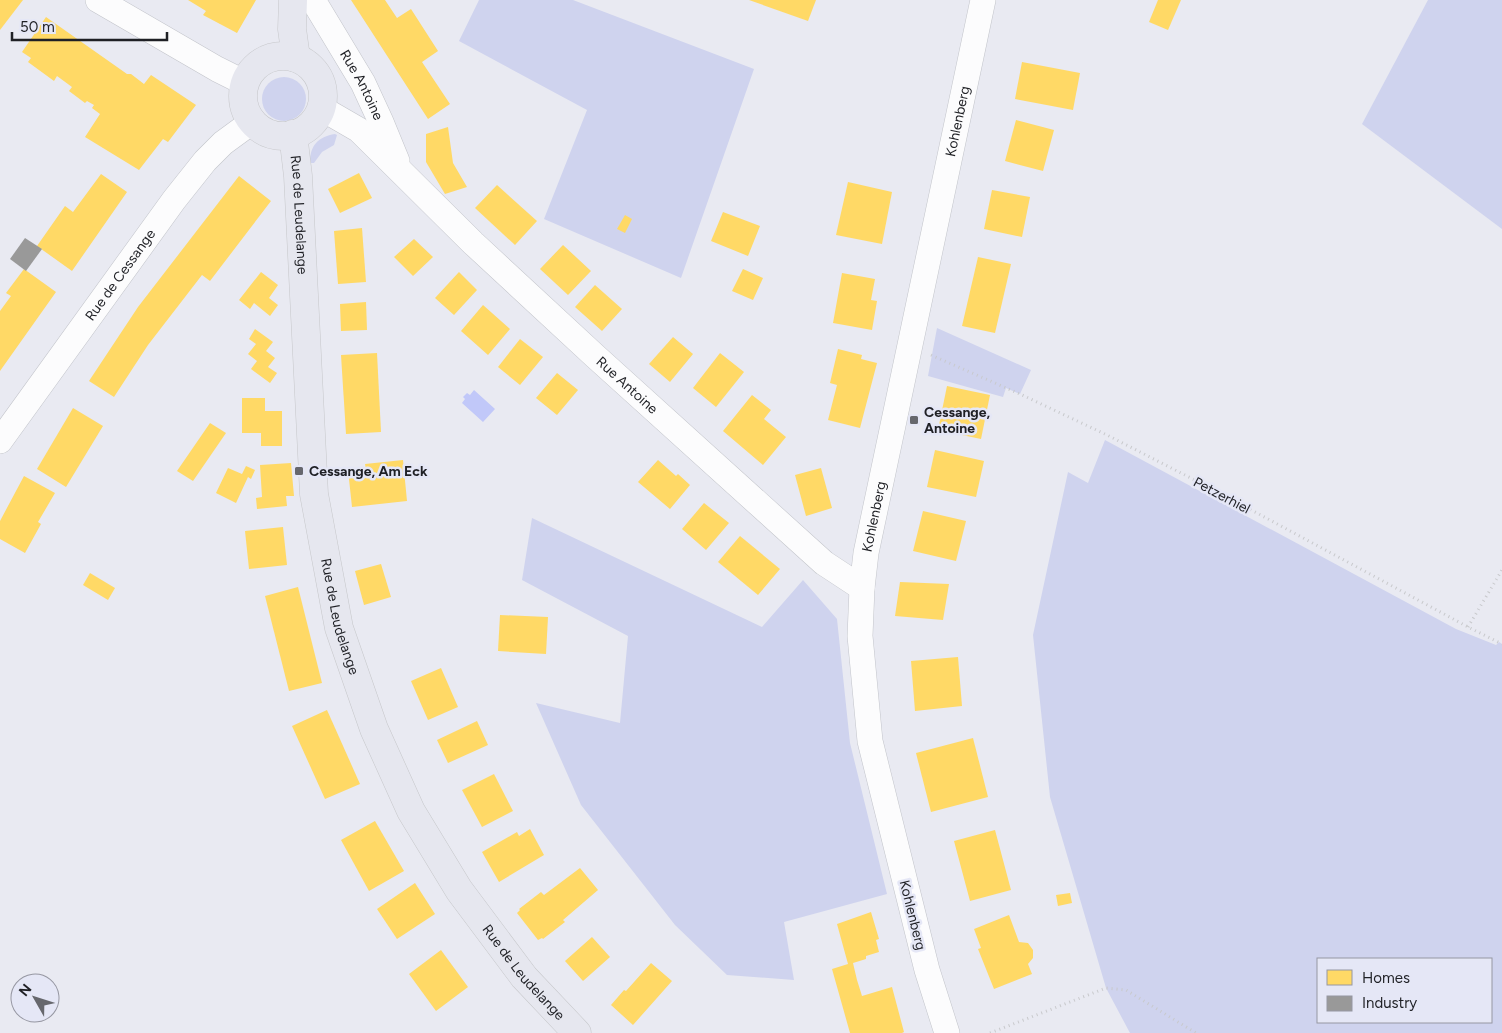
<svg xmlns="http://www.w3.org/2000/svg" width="1502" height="1033" viewBox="0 0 1502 1033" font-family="Figtree,sans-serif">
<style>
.green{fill:#cfd3ee;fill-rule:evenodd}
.water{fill:#c1c8f9}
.homes{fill:#ffd966}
.industry{fill:#999}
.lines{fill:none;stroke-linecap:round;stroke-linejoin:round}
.minor-casing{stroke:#c2c4ca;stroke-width:26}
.major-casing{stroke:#c6c7ca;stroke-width:29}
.path{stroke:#c8c9cc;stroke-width:3;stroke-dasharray:1 4;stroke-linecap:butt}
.minor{stroke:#fcfcfd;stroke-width:25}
.major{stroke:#e6e7ef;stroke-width:28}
.poi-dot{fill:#66676d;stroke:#e5e7f6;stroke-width:2}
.labels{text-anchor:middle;stroke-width:5;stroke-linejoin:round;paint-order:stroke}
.street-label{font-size:14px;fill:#1f2025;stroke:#e5e7f6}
.poi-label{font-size:14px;font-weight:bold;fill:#1f2025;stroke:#e5e7f6;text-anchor:start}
</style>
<rect width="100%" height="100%" fill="#e9eaf2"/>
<g class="green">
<polygon points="479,0 573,0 754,69 681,278 544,219 587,110 459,41"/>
<polygon points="1428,0 1502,0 1502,229 1362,124"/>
<circle cx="284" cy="99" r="22"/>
<path d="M 335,134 L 337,135 L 334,145 L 322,152 L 314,163 L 310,163 C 310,145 318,137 335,134 Z"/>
<polygon points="937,328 1031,370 1020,394 1006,388 1003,397 928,376"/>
<path d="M 1105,440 L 1456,629 L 1496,645 L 1499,642 L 1502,644 L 1502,1033 L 1130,1033 L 1106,988 L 1050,797 L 1033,635 L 1068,472 L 1088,483 ZM 1318,959 L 1491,959 L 1491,1022 L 1318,1022 Z"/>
<polygon points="532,518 762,627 803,580 837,619 850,743 887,894 784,922 794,980 727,975 675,925 581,805 536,703 620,723 628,636 522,580"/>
</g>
<polygon class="water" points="474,390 495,409 483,422 462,403 465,399 463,397 467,393 470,395"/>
<g class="homes">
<polygon points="0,0 23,0 0,30"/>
<polygon points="188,0 256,0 237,33 203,15 206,11"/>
<polygon points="351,0 385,0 397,18 411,9 438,51 422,62 450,104 428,119"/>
<polygon points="749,0 816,0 808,21"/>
<polygon points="1158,0 1181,0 1168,30 1149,22"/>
<polygon points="46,17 127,74 131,74 144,84 151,75 196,105 168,142 163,139 139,170 85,137 100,114 92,108 94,105 87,101 85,103 69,91 72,87 57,76 54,81 28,62 31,58 22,52"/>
<polygon points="1022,62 1080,73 1073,110 1015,99"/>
<polygon points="1016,120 1054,130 1043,171 1005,161"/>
<polygon points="448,127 453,163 467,187 445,194 426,162 426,134"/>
<polygon points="359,173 372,198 340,213 328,189"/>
<polygon points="101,174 127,192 72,271 37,246 65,206 73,212"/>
<polygon points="239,176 271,201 210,281 202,275 148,345 114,397 89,381 138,307"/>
<polygon points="848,182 892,192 882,244 836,235"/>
<polygon points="497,185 537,221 515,245 475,208"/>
<polygon points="992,190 1030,197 1022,237 984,229"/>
<polygon points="723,212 760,226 748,256 711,241"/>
<polygon points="625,215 632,219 625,233 617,229"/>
<polygon points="362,228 366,282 338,284 334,231"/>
<polygon points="414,239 433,257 413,276 394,257"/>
<polygon points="563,245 591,271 568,295 540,269"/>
<polygon points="978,257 1011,264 995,333 962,326"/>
<polygon points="24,269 56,292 0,371 0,311 11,296 6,293"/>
<polygon points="743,269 763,278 753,300 732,291"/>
<polygon points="261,272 278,285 269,298 278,305 270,316 254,303 250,309 239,300"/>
<polygon points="459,272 477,290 454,315 435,298"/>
<polygon points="842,273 875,279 871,300 877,301 872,330 833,323"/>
<polygon points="595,285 622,309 602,331 575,307"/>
<polygon points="366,302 367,330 341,331 340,304"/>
<polygon points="483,305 510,329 488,355 461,331"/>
<polygon points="255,329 273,342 266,351 275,358 268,367 277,373 270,383 251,369 257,361 248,354 256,344 249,339"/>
<polygon points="673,337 693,354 670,382 649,364"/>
<polygon points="520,339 543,357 520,385 498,367"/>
<polygon points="838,349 862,355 861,359 877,363 860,428 828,420 837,385 830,383"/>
<polygon points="377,353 381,432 346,434 341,355"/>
<polygon points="720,353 744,372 716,407 693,388"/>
<polygon points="557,373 578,390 557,415 536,398"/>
<polygon points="947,386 990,395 981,439 938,430"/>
<polygon points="752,395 771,410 764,419 786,437 763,465 723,431"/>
<polygon points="242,398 265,398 265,411 282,411 282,446 261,446 261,433 242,433"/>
<polygon points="73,408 103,426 66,487 37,469"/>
<polygon points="210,423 226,433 193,481 177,471"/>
<polygon points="935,450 984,461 976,497 927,487"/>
<polygon points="403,460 407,501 352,507 348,470 366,469 365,464"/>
<polygon points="658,460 676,476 678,474 690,485 670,509 638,482"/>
<polygon points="291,463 294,496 286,496 287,506 257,509 256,498 262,497 260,465"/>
<polygon points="246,466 255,470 251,479 248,477 236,503 216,493 228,468 242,474"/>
<polygon points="821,468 832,508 806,516 795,475"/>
<polygon points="24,476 55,493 38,522 41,524 25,553 0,539 0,521"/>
<polygon points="704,503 729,523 706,550 682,529"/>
<polygon points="923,511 966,521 956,561 913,551"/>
<polygon points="283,527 287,565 249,569 245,531"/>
<polygon points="740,536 780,569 758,595 718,562"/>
<polygon points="381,564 391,597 364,605 355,571"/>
<polygon points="90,573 115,588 108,600 83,585"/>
<polygon points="900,582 949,584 943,620 895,616"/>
<polygon points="298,587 322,683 289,691 265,596"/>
<polygon points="500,615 548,617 546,654 498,651"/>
<polygon points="958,657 962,706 915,711 911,661"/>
<polygon points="441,668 458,707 428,720 411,681"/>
<polygon points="327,710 360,784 325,799 292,726"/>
<polygon points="477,721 488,745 448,763 437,740"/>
<polygon points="973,738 988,797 931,812 916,753"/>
<polygon points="494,774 513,811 482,827 462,790"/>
<polygon points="375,821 404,871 369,891 341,840"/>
<polygon points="530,829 544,855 499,882 482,852 517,832 519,836"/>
<polygon points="995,830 1011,890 970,901 954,841"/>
<polygon points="580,868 598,890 563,920 565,922 543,939 542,938 538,940 517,913 520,910 519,909 541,892 544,895"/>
<polygon points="415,883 435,914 397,939 377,909"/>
<polygon points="1070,893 1072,903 1058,906 1056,895"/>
<polygon points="871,912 879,939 876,940 879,952 866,956 866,959 853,963 857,980 862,996 892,987 904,1032 902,1033 850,1033 832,969 848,964 837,924"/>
<polygon points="1009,915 1019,942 1028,943 1033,950 1033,958 1028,964 1032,974 994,989 978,949 981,948 974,929"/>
<polygon points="592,937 610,957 583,981 565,961"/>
<polygon points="441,950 468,987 436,1011 409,974"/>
<polygon points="651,963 672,981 633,1025 611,1005 624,990 626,991"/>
</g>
<polygon class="industry" points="25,238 42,249 26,271 10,259"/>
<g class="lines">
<g class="minor-casing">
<g id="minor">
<polyline points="98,0 217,69 245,83"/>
<path id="s1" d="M 313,0 L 363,83 L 381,122 L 397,161"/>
<path id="s2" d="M 321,108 L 359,130 L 473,243 L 595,356 L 824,563 L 862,588"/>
<path id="s3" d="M 0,441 L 174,200 L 205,161 L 223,143 L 253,121"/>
<path id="s4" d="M 947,1033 L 927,970 L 870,741 L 860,636 L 862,588 L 866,553 L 983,0"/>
</g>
</g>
<g class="major-casing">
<g id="major">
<polyline points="293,0 292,29 296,58"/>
<circle cx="283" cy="96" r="40"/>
<path id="s5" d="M 293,134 L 298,176 L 314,494 L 339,628 L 374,729 L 411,811 L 459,890 L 524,977 L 577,1033"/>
</g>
</g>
<g class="path">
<polyline points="931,355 1020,394 1107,435 1218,492 1468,627 1502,644"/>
<polyline points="1468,627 1502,570"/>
<polyline points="990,1033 1106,988 1126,990 1196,1033"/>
</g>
<use href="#minor" class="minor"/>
<use href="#major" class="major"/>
</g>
<g class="poi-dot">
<rect x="909" y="415" width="10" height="10" rx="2.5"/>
<rect x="294" y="466" width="10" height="10" rx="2.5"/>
</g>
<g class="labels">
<g class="street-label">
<text dy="5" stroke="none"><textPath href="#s1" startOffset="98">Rue Antoine</textPath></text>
<text dy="5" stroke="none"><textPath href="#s4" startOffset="932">Kohlenberg</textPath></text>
<text dy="5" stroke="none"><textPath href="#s5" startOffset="81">Rue de Leudelange</textPath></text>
<text dy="5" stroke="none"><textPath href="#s3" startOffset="205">Rue de Cessange</textPath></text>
<text dy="5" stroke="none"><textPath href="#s2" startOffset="414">Rue Antoine</textPath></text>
<text transform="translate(1222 495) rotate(28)" y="5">Petzerhiel</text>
<text dy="5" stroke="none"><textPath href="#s4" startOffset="528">Kohlenberg</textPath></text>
<text dy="5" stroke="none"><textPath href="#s5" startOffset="486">Rue de Leudelange</textPath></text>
<text transform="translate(913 915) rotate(76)" y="5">Kohlenberg</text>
<text dy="5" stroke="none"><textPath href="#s5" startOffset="891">Rue de Leudelange</textPath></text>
</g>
<g class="poi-label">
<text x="924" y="417">Cessange,<tspan x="924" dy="16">Antoine</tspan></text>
<text x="309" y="476">Cessange, Am Eck</text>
</g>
</g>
<rect x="1317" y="958" width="175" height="65" fill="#e5e7f6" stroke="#9697a2"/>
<rect x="1327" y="970" width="25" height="15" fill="#ffd966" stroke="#9697a2"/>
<text x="1362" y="983" font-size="15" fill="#1f2025">Homes</text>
<rect x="1327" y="996" width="25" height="15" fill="#999999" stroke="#9697a2"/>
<text x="1362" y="1008" font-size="15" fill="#1f2025">Industry</text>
<g transform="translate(35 998) rotate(309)"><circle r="24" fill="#e5e7f6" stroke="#9697a2"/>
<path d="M0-4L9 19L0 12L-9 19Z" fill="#66676d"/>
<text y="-8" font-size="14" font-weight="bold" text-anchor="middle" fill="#1f2025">N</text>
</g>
<path d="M12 32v8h155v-8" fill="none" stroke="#1f2025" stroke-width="2.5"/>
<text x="20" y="32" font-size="15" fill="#1f2025" stroke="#e5e7f6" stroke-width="4" paint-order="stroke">50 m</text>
</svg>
